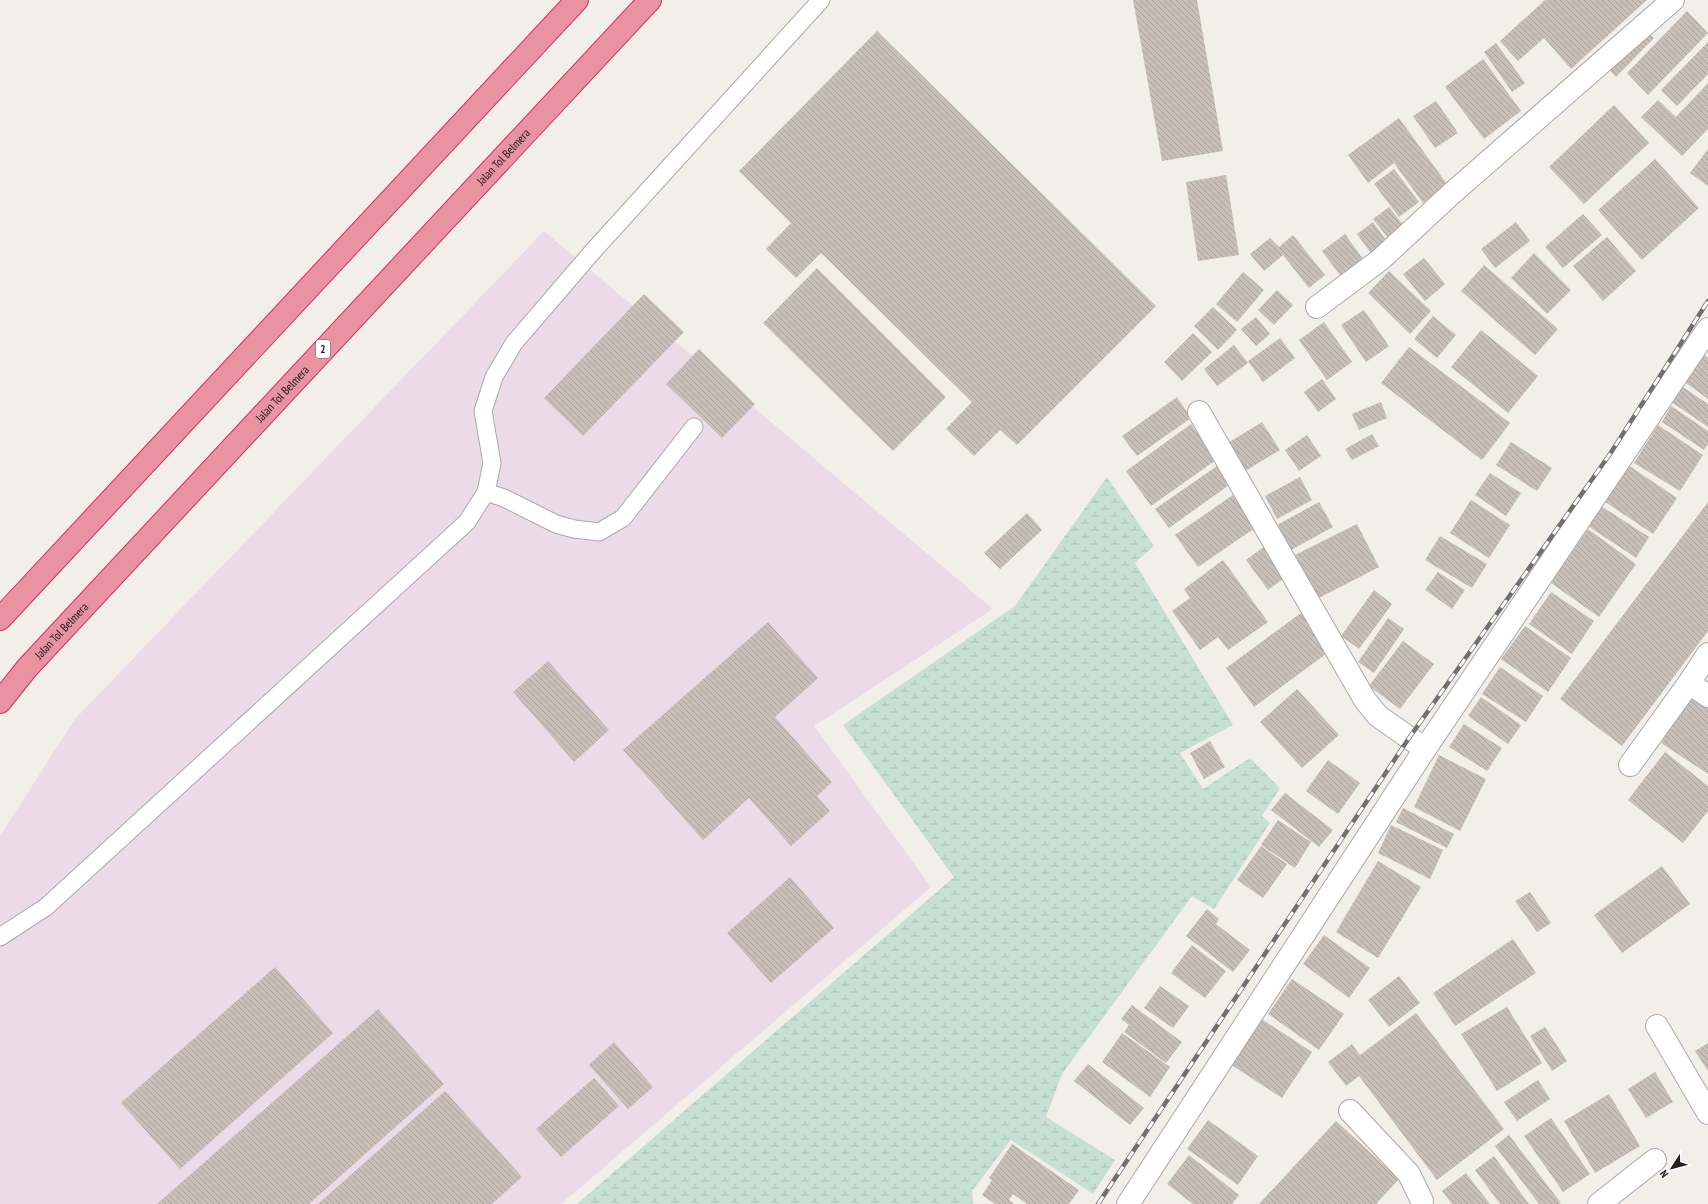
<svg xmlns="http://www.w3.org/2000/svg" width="1708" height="1204" viewBox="0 0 1708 1204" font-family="'PT Sans Narrow',sans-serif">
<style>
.industrial{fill:#ebdbe8}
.wetland{fill:url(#wetland-marsh)}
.building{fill:url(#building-back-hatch)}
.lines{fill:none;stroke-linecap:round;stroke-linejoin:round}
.service-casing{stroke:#a9a9a9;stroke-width:19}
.minor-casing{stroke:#a9a9a9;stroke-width:24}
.motorway-casing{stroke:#dc2a67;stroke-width:24}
.service{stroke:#fff;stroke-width:17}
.minor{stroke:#fff;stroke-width:22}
.motorway{stroke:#e892a2;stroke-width:22}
.rail-casing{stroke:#707070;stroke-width:4.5}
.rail{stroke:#fff;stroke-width:3;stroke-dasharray:9;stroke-linecap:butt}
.labels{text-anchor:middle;stroke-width:3.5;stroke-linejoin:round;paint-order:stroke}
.shield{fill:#fff;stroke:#646464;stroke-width:1}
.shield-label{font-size:11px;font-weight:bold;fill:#222}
.street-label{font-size:12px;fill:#222;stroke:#fff}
</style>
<defs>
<pattern id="wetland-marsh" width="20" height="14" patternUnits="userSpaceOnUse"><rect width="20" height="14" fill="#c6e0d4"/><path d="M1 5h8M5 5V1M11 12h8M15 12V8" fill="none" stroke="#aac0b6"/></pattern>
<pattern id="building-back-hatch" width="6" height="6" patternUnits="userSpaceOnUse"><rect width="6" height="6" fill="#c7bfb8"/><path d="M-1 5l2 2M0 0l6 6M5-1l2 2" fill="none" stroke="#aba49e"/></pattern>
</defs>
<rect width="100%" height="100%" fill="#f2efe9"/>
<polygon class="industrial" points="544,231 993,609 814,726 931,887 561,1204 0,1204 0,836 75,719"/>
<polygon class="wetland" points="1107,477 1154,546 1135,563 1233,725 1180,753 1203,789 1250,758 1280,788 1262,816 1270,823 1214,909 1192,896 1062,1074 1046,1117 1115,1160 1093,1194 1011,1140 972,1191 973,1204 577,1204 954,877 843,725 1015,606"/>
<g class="building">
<polygon points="1133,0 1197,0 1223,151 1162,161"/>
<polygon points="1545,0 1647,0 1571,69 1544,38 1518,61 1500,41"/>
<polygon points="1687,11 1708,33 1648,95 1627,73"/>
<polygon points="1645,29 1654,38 1616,77 1607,67"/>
<polygon points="877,31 1156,306 1017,445 1000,430 974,456 946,429 972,402 821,253 796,278 766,249 791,223 739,171"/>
<polygon points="1708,42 1708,74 1677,106 1661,90"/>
<polygon points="1496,43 1525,83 1512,92 1484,52"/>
<polygon points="1483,59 1521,111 1484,139 1445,87"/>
<polygon points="1708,83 1708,129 1682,156 1641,117 1658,100 1676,117"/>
<polygon points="1436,101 1458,133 1435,148 1413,116"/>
<polygon points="1614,105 1649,143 1584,204 1549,167"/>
<polygon points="1399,118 1447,184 1423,203 1394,163 1368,183 1348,155"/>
<polygon points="1708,149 1708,186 1690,173"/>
<polygon points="1655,159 1699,208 1642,260 1598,210"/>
<polygon points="1394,169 1419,202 1399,217 1374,184"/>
<polygon points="1226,175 1239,255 1198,261 1186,182"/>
<polygon points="1389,207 1408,231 1392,243 1373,219"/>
<polygon points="1583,214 1602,235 1563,268 1545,247"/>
<polygon points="1373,222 1391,247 1375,259 1357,234"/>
<polygon points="1516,222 1530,241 1495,268 1481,249"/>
<polygon points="1345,234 1368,266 1345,282 1322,251"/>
<polygon points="1293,235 1325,275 1309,288 1283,255 1264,271 1250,254 1270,238 1279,247"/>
<polygon points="1607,237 1636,271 1603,301 1573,266"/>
<polygon points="1534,253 1571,290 1547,314 1511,278"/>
<polygon points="1424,258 1445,284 1425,301 1403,274"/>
<polygon points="1484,265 1558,329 1535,355 1461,291"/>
<polygon points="817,268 946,397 893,451 763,323"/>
<polygon points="1389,271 1431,311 1410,334 1368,293"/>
<polygon points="1243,272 1264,290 1237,322 1216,304"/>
<polygon points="1277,290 1293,305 1274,325 1258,310"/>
<polygon points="644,294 684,332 583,436 544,398"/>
<polygon points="1213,307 1237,330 1218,350 1194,326"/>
<polygon points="1364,310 1389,346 1366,362 1341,325"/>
<polygon points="1433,316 1456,335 1437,358 1414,339"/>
<polygon points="1256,317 1270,334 1256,346 1241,329"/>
<polygon points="1324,322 1352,362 1327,380 1299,340"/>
<polygon points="1481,330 1538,376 1508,413 1451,367"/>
<polygon points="1193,333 1212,352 1182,381 1164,362"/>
<polygon points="1280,338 1295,358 1263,382 1248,361"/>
<polygon points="1234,345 1248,363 1217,386 1204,369"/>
<polygon points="1409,347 1510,423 1482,460 1381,383"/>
<polygon points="699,349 755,404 722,438 666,384"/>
<polygon points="1702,353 1708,358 1708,399 1682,380"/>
<polygon points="1322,379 1336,399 1318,412 1304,392"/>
<polygon points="1677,383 1708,404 1708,427 1667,399"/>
<polygon points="1177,397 1191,418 1137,456 1122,436"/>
<polygon points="1381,402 1387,418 1359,430 1352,414"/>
<polygon points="1671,406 1708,431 1708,444 1704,450 1662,422"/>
<polygon points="1262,422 1280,450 1240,474 1223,446"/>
<polygon points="1191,424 1216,460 1151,506 1126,471"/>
<polygon points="1658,425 1703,455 1680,491 1634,463"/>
<polygon points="1372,434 1379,446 1352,460 1345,449"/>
<polygon points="1307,435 1321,456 1299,471 1285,450"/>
<polygon points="1511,442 1552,468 1537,491 1496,465"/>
<polygon points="1625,463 1677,498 1653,534 1601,499"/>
<polygon points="1217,466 1229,485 1169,528 1155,509"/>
<polygon points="1490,473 1521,493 1506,516 1475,495"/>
<polygon points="1300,477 1312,500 1277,519 1265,496"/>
<polygon points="1233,495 1255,528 1198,567 1175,535"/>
<polygon points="1471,500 1510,525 1489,558 1450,533"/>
<polygon points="1319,502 1333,527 1291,550 1277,525"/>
<polygon points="1708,502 1708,631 1622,746 1560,699"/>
<polygon points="1598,504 1649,537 1636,558 1585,524"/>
<polygon points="1027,513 1042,530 1000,569 984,553"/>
<polygon points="1357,524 1379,567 1317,599 1295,555"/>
<polygon points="1588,529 1636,564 1599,617 1551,583"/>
<polygon points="1440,536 1487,564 1472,588 1425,560"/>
<polygon points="1265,546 1287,576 1268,590 1246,560"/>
<polygon points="1223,560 1268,622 1228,650 1218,637 1200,650 1172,611 1190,598 1184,589"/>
<polygon points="1438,572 1465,590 1452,609 1425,590"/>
<polygon points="1374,590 1392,604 1359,649 1341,636"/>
<polygon points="1551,592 1594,621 1572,654 1529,624"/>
<polygon points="1301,613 1330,651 1254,707 1226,668"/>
<polygon points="1388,618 1404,629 1374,673 1358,662"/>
<polygon points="768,622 818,678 775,717 832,782 817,796 830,811 791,846 749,798 703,840 623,750"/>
<polygon points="1525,626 1571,658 1548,692 1501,659"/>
<polygon points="1403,641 1434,664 1400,709 1369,686"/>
<polygon points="548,661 609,730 574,762 513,692"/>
<polygon points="1500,667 1543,696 1526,722 1482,694"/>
<polygon points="1297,689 1339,735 1302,768 1260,722"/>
<polygon points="1693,695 1708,705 1708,774 1661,743"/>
<polygon points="1481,697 1521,725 1508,744 1468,716"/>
<polygon points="1464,724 1502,748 1487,771 1449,747"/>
<polygon points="1210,741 1225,767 1204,779 1190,753"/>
<polygon points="1665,752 1708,786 1708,811 1683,843 1628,800"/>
<polygon points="1439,755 1486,779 1460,831 1414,807"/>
<polygon points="1328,760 1360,783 1338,814 1306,791"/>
<polygon points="1285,793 1333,830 1319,847 1271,810"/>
<polygon points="1403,808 1454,834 1447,848 1396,822"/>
<polygon points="1278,820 1311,842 1295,868 1261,845"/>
<polygon points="1391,825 1443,850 1430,879 1378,853"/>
<polygon points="1261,846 1287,864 1263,898 1237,880"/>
<polygon points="1378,861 1421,887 1378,958 1336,932"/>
<polygon points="1662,866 1690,904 1622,953 1594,915"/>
<polygon points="790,877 834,928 771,983 727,933"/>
<polygon points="1530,892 1551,923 1537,932 1515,901"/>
<polygon points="1207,909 1219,919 1216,924 1250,950 1233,972 1186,936"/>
<polygon points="1324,935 1370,968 1349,998 1303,964"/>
<polygon points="1513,939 1536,973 1455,1026 1433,993"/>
<polygon points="1192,945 1226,971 1205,998 1171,973"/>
<polygon points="275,967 333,1033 180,1169 121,1103"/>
<polygon points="1399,976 1420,1003 1389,1027 1368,1000"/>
<polygon points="1292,979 1344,1014 1319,1050 1268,1014"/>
<polygon points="1160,986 1189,1006 1173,1028 1144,1008"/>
<polygon points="1132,1005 1182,1042 1166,1063 1124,1032 1129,1025 1121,1019"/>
<polygon points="1507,1007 1542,1063 1497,1091 1461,1034"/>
<polygon points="378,1009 444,1084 309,1204 157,1204"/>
<polygon points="1416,1013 1504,1129 1437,1180 1359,1076 1346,1086 1328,1062 1352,1044 1360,1055"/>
<polygon points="1260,1018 1312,1052 1282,1098 1230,1064"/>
<polygon points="1545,1027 1567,1061 1552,1071 1530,1036"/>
<polygon points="1122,1033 1170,1067 1150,1097 1102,1062"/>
<polygon points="614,1042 653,1087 628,1109 589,1065"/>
<polygon points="1708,1043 1708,1071 1695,1051"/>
<polygon points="1088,1064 1144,1108 1130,1125 1074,1081"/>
<polygon points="1655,1072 1673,1102 1646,1118 1628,1089"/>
<polygon points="594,1078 619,1106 561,1157 536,1129"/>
<polygon points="1538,1080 1550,1099 1517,1121 1504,1102"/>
<polygon points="445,1091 522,1177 492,1204 318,1204"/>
<polygon points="1609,1094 1640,1146 1595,1173 1564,1121"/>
<polygon points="1551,1118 1590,1174 1563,1192 1524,1136"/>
<polygon points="1208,1120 1258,1156 1238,1185 1187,1149"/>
<polygon points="1336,1121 1399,1179 1376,1204 1259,1204"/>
<polygon points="1509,1135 1561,1203 1559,1204 1539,1204 1495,1146"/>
<polygon points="1012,1144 1079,1190 1069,1204 1027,1204 1013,1194 1009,1200 1014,1204 995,1204 982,1195 992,1180 989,1178"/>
<polygon points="1189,1155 1239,1195 1232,1204 1193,1204 1167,1184"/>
<polygon points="1494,1156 1529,1204 1500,1204 1475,1170"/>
<polygon points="1466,1173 1490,1204 1452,1204 1442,1191"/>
</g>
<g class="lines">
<g class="service-casing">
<g id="service">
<polyline points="486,492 504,498 556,524 574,529 599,532 623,518 694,427"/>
<polyline points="0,937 46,907 467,522 486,492 492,463 483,411 494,377 514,343 594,250 821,0"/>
</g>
</g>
<g class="minor-casing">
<g id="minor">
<polyline points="1317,307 1380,260 1450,195 1673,0"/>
<polyline points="1199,412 1365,700 1378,716 1425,749"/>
<polyline points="1708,654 1689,683 1708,696"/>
<polyline points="1630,765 1689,683"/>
<polyline points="1657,1026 1708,1113"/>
<polyline points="1350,1111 1409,1174 1422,1201"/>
<polyline points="1128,1204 1425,749 1708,329"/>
<polyline points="1599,1204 1655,1160"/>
</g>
</g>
<g class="motorway-casing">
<g id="motorway">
<polyline points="0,619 577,0"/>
<path id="s1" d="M 0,702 L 27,668 L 650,0"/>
</g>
</g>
<use href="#service" class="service"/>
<use href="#minor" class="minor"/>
<use href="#motorway" class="motorway"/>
<g class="rail-casing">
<polyline id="rail" points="1098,1204 1409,738 1610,454 1708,301"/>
</g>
<use href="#rail" class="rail"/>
</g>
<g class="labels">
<rect class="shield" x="316" y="340" width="14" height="18" rx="3"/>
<g class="shield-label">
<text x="323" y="353">2</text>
</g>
<g class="street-label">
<text dy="4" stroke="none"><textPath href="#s1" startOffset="742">Jalan Tol Belmera</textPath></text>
<text dy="4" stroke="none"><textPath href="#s1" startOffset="418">Jalan Tol Belmera</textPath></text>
<text dy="4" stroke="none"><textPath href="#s1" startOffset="94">Jalan Tol Belmera</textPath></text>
</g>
</g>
<g transform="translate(1672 1168) rotate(234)" stroke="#ffffff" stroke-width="3" paint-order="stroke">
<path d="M0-3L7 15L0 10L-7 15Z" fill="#222222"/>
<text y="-6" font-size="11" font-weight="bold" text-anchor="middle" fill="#222222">N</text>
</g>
</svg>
